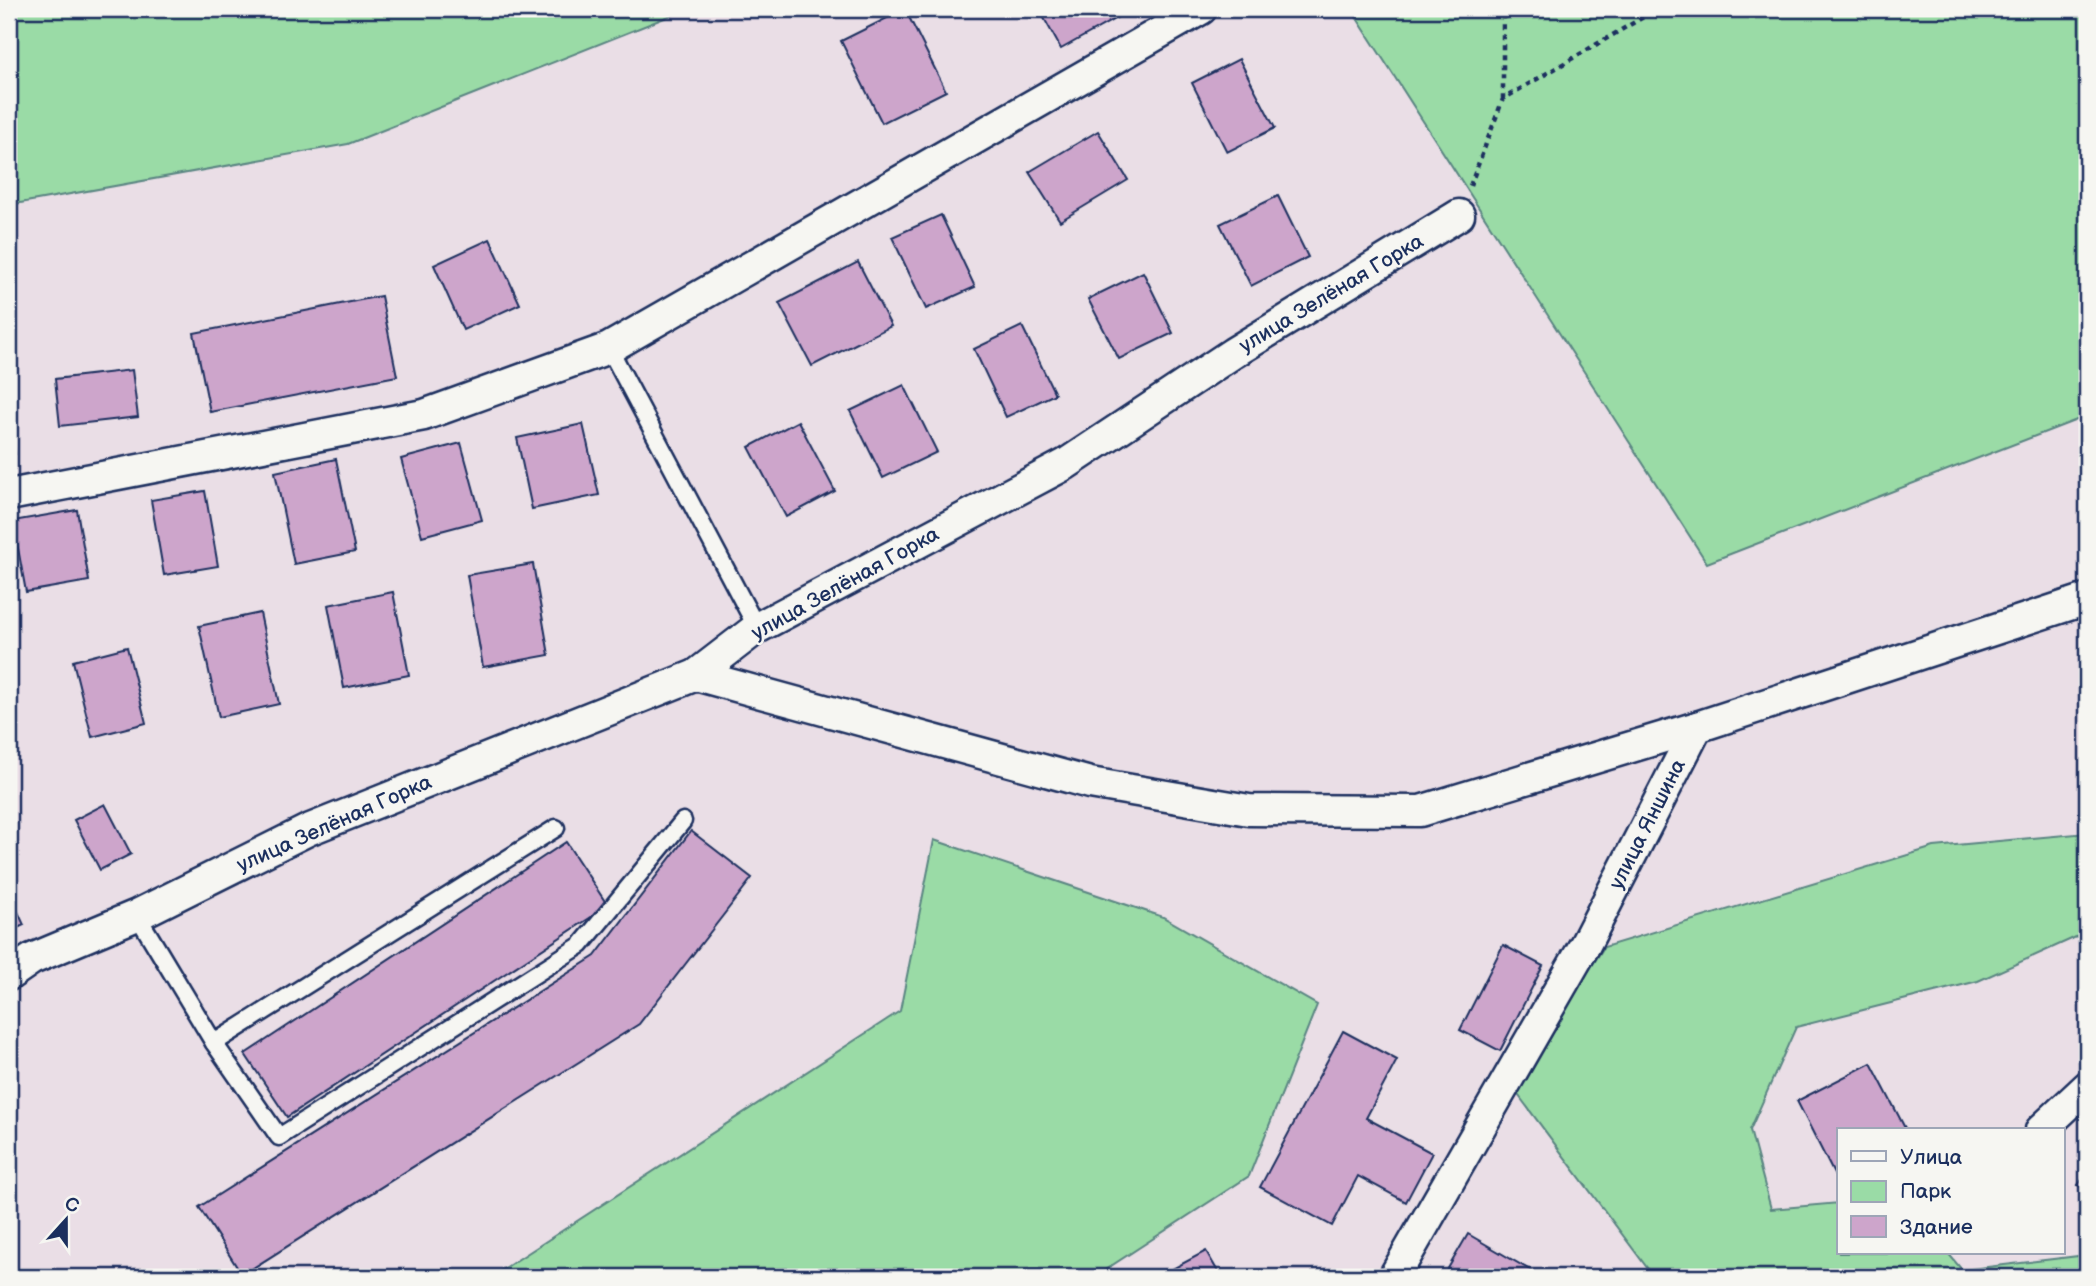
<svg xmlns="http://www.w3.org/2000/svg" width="2096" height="1286" viewBox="0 0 2096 1286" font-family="'Balsamiq Sans',sans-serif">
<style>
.green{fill:#9adba6;stroke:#5a8582;stroke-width:2}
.building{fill:#cda5cb;stroke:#1b2f5e;stroke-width:2}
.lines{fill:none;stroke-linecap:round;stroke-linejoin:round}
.service-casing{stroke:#1b2f5e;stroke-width:21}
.minor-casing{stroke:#1b2f5e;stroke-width:35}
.path{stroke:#1b2f5e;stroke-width:4.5;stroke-dasharray:5 5;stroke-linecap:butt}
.service{stroke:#f6f6f2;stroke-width:16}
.minor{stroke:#f6f6f2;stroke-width:30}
.labels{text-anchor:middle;stroke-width:5;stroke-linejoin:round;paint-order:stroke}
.street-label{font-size:21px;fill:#1b2f5e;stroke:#f6f6f2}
</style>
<rect width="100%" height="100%" fill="#eadee6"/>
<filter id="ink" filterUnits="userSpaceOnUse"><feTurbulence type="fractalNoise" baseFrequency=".0143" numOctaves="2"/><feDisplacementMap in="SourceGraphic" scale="14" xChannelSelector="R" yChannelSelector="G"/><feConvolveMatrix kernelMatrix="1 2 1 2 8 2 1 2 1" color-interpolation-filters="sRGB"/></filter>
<g filter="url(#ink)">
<g class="green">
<polygon points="9,9 687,9 348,144 9,205"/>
<polygon points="1351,9 2087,9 2087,416 1707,563"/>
<polygon points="2087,833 2087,932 1978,981 1796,1027 1750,1130 1771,1209 1839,1203 1839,1253 1948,1253 1962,1270 2087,1255 2087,1277 1654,1277 1513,1088 1604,947 1934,847"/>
<polygon points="934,840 1163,917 1317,1005 1249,1176 1094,1277 491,1277 900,1011"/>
</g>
<g class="building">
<polygon points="905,9 946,91 882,123 841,41"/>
<polygon points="1039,9 1114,9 1118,17 1061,49"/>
<polygon points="1239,59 1275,128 1227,152 1192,83"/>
<polygon points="1098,131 1128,180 1060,221 1029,172"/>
<polygon points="1278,196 1308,257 1251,286 1220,224"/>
<polygon points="941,215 975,287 926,309 892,237"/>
<polygon points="490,239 520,304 463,330 434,265"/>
<polygon points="858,262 891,326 812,366 779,303"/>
<polygon points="1143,272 1173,333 1119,359 1088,299"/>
<polygon points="381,296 397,376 210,412 194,333"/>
<polygon points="1022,326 1055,394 1006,417 974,349"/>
<polygon points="132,370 138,417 60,426 55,379"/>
<polygon points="904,385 937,452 883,478 850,411"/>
<polygon points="9,418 15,454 9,455"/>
<polygon points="798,421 835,491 786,517 749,447"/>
<polygon points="583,424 599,495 532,509 517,438"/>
<polygon points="461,443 482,520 422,536 401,459"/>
<polygon points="336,459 355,552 294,564 275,472"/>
<polygon points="205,491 218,566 164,575 151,500"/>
<polygon points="77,510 89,581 26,592 13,521"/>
<polygon points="533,564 549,655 483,667 467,575"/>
<polygon points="393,592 409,675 344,688 328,605"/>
<polygon points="260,613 279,704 219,717 199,626"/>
<polygon points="127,647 146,723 92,737 73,661"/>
<polygon points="9,701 16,716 9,720"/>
<polygon points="105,804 131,854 100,870 74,820"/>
<polygon points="691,831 752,878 639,1024 242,1275 199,1207 595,956"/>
<polygon points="566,842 608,906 287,1117 245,1054"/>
<polygon points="9,892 24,925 9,932"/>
<polygon points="1503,945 1543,966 1500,1051 1460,1030"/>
<polygon points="1343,1031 1397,1060 1366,1118 1432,1153 1406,1202 1358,1176 1332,1226 1260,1187"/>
<polygon points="1871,1063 1906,1130 1839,1130 1837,1180 1797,1101"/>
<polygon points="2087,1173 2087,1192 2078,1185"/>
<polygon points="1468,1234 1542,1277 1443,1277"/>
<polygon points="1206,1251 1221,1277 1164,1277 1163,1274"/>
</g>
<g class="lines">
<g class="service-casing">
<g id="service">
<polyline points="609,348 757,628"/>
<polyline points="137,915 214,1043 279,1137 581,945 683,821"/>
<polyline points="214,1043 556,828"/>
</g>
</g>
<g class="minor-casing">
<g id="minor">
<polyline points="9,495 424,415 609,348 1201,9"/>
<polyline points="696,675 1090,783 1249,810 1420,811 1697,727"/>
<polyline points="9,975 32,959 137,915 308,830 696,675 757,628 1066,464 1233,353 1459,215"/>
<polyline points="2041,1130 2087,1087"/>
<polyline points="1394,1277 1586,943 1697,727 2087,599"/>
</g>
</g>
<g class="path">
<polyline points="1493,9 1503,17 1503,98"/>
<polyline points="1503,17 1548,9"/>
<polyline points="1470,186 1503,99 1657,9"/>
</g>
<use href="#service" class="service"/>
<use href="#minor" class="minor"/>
</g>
</g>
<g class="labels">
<g class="street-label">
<text transform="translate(1331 293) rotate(-31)" y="7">улица Зелёная Горка</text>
<text transform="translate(845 583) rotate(-29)" y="7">улица Зелёная Горка</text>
<text transform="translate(334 823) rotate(-24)" y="7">улица Зелёная Горка</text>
<text transform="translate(1647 824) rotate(-63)" y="7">улица Яншина</text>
</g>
</g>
<rect width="2096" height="1286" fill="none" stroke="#f6f6f2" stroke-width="35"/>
<rect x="18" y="18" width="2061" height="1251" fill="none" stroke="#1b2f5e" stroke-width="2.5" filter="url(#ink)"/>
<rect x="1837" y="1128" width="228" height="126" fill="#f6f6f2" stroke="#9ea6b7" stroke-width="2"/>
<rect x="1851" y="1151" width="35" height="10" fill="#f6f6f2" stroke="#9ea6b7" stroke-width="2"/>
<text x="1900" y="1164" font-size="21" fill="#1b2f5e">Улица</text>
<rect x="1851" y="1181" width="35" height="21" fill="#9adba6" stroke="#9ea6b7" stroke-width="2"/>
<text x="1900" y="1198" font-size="21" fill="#1b2f5e">Парк</text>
<rect x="1851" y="1216" width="35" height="21" fill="#cda5cb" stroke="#9ea6b7" stroke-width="2"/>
<text x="1900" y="1234" font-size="21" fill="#1b2f5e">Здание</text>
<g transform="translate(66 1220) rotate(21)" stroke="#f6f6f2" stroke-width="5" paint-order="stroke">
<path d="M0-5L12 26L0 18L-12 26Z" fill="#1b2f5e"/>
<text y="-10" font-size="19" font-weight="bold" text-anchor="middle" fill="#1b2f5e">С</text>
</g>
</svg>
